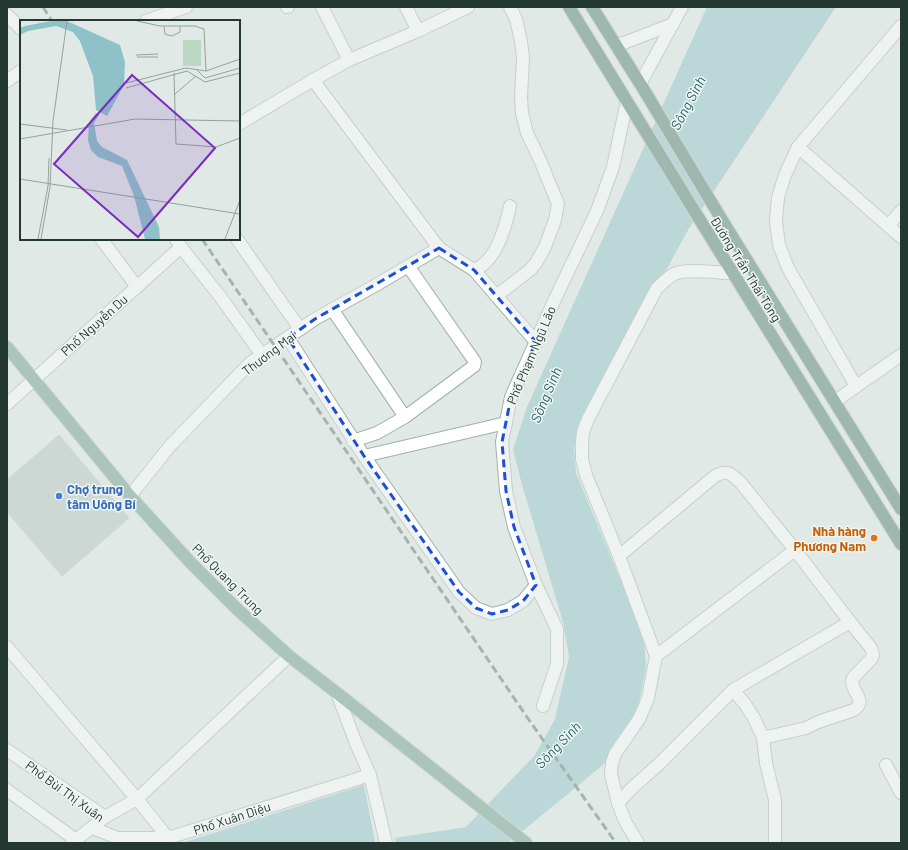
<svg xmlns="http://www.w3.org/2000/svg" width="908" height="850" viewBox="0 0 908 850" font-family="Barlow,sans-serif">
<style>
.water{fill:#8ec2c8}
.building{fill:#b6c4be;stroke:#b4c2bc}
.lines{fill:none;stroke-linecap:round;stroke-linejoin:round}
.minor-casing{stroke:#a4b0ab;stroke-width:14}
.tertiary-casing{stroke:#a4b0ab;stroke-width:14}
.secondary-casing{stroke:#a1b4ac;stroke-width:14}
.primary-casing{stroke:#bdc3c1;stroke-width:14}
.trunk-casing{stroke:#bdc3c1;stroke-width:14}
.minor{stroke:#fff;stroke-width:12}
.tertiary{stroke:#fff;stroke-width:12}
.secondary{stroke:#fff;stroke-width:12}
.primary{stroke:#6a9a8c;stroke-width:12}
.trunk{stroke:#4e7d70;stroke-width:12}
.rail{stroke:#5d736d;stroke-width:3;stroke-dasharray:8 4;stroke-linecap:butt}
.marked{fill:none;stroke:#1d4ed8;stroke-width:3;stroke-dasharray:8 5;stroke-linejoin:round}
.shop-dot{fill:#3f7fe0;stroke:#f0f6f3;stroke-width:1.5}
.food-dot{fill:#e8710a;stroke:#f0f6f3;stroke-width:1.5}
.labels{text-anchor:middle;stroke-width:3;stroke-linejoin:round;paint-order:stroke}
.street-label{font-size:13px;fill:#233831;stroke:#f0f6f3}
.shop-label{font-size:13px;font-weight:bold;fill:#366cbe;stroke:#f0f6f3;text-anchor:start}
.food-label{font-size:13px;font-weight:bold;fill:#c56008;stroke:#f0f6f3;text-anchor:end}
.water-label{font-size:14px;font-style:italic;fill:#24636c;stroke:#f0f6f3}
.inset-road{fill:none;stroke:#94a29d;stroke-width:1}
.view{fill:#7b2cbf;fill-opacity:0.15;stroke:#7b2cbf;stroke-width:2}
.inset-edge{fill:none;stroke:#233831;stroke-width:2}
</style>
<rect width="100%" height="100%" fill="#e0e9e5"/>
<g class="water">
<polygon points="707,7 836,7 688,230 583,424 574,447 576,473 644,636 646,668 638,708 603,765 508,843 396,843 395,838 466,827 535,755 555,719 569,657 563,622 522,485 513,450 527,407"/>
<polygon points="364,785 375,843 179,843 185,842"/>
</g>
<polygon class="building" points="59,435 129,518 62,576 7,512 7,480"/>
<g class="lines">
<g class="minor-casing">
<g id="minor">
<polyline points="287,7 288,7"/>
<polyline points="322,7 349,60"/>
<polyline points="406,7 418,31 468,7"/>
<polyline points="146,21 186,7"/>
<polyline points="616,46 673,24"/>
<polyline points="313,80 439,248 474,270 536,342"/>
<polyline points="7,81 21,71"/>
<polyline points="640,84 682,7"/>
<polyline points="239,124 313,80 349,60 418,31"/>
<polyline points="798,147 901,237"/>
<polyline points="888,226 901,211"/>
<polyline points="237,239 300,329"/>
<polyline points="102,240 137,287"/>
<polyline points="181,247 222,299 262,355"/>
<path d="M 474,270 C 478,268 482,266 485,263 C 499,250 506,225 510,206"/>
<polyline points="496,296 530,270 536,263 545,247 555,220 558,204 540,160 527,133 522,113 521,97 523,58 521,41 516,19 510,7"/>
<polyline points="332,309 405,417"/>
<polyline points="288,338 364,456 459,592 476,608 492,614 508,610 523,601 536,585"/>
<polyline points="856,386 788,268 779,245 776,221 778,197 785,175 798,147 901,26"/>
<polyline points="834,402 901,355"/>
<polyline points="353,441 377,433 405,417 474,366 475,362 473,359 408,266"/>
<polyline points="364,456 506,423"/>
<polyline points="130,496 170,446 250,363 315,319 376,285 439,248"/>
<polyline points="7,647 137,799 289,656"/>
<polyline points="656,656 795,550"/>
<polyline points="733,690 745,704 754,718 763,738 766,763 775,800 775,843"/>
<polyline points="337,693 355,741 370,775 386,843"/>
<polyline points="543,706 557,664 557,629 536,585 514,527 506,491 502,442 511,397 554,301 597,211 613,167 627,101"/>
<path d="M 763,738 L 806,728 L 818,722 L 854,710 C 869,699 848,691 853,678 L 872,658 L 873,654 L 871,648 L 850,622"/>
<polyline points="886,765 901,793"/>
<path d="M 618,803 L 632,788 L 659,764 L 733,690 L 850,622 L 795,550 L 741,483 C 731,474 728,469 715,476 L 619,556"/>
<polyline points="92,828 118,838 168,838 370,775"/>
<polyline points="72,843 105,817 137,799 168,838"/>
<path d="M 638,843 L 625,821 L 618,803 L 611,774 L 612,763 L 615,754 L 639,719 L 644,708 L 648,698 L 656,656 L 619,556 L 586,475 L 582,459 L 582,444 L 583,432 L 588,419 L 657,288 C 663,283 667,278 674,274 C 686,268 718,273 733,273"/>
</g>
</g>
<g class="tertiary-casing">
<g id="tertiary">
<polyline points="7,15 21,29"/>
<polyline points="7,404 181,247 176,239"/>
</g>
</g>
<g class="secondary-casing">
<g id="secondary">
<polyline points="7,750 105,817"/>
<polyline points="7,790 76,840"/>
</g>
</g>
<g class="primary-casing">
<polyline id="primary" points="7,347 130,496 190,562 237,609 289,656 337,693 526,843"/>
</g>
<g class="trunk-casing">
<g id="trunk">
<polyline points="569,7 708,233 901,544"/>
<polyline points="592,7 644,90 722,220 901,509"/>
</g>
</g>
<use href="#minor" class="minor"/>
<use href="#tertiary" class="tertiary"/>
<use href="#secondary" class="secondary"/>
<use href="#primary" class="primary"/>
<use href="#trunk" class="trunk"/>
<g class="rail">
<polyline points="43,7 52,21"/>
<polyline points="202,239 529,720 616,843"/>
</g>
</g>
<path d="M0 0H908V850H0ZM 439,248 L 474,270 L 536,342 L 511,397 L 502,442 L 506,491 L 514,527 L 536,585 L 523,601 L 508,610 L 492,614 L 476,608 L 459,592 L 364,456 L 288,338 L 315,319 Z" fill="#e0e9e5" fill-opacity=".55" fill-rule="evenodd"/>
<path class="marked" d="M 439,248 L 474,270 L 536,342 L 511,397 L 502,442 L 506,491 L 514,527 L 536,585 L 523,601 L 508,610 L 492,614 L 476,608 L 459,592 L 364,456 L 288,338 L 315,319 Z"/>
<circle class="shop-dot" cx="59" cy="496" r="4"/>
<circle class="food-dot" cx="874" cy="538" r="4"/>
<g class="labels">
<g class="street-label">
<text transform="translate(746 269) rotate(58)" y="5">Đường Trần Thái Tông</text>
<text transform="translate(94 325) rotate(-42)" y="5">Phố Nguyễn Du</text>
<text transform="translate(269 353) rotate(-37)" y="5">Thương Mại</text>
<text transform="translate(531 355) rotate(-67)" y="5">Phố Phạm Ngũ Lão</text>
<text transform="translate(228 579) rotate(45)" y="5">Phố Quang Trung</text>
<text transform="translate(65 791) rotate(36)" y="5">Phố Bùi Thị Xuân</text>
<text transform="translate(232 818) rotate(-18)" y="5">Phố Xuân Diệu</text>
</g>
<g class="shop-label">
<text x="67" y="494">Chợ trung<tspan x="67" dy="15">tâm Uông Bí</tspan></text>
</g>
<g class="food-label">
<text x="866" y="536">Nhà hàng<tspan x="866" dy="15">Phương Nam</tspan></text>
</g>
<g class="water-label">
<text transform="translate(688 103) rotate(-62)" y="5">Sông Sinh</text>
<text transform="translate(546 395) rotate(-67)" y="5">Sông Sinh</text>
<text transform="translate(558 745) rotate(-46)" y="5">Sông Sinh</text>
</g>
</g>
<g transform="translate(20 20)">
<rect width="220" height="220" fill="#e0e9e5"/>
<path d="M 163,20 L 181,20 L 181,46 L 163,46 Z" fill="#bbd8c2"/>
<path d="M 31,1 L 47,1 L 100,25 L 105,42 L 104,65 L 87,96 L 76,90 L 73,56 L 60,21 L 53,12 L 36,6 L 8,11 L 0,15 L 0,8 L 5,6 ZM 76,93 L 79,95 L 74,103 L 77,121 L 82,127 L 107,140 L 139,207 L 140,219 L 125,219 L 114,176 L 102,146 L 78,137 L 71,130 L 68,121 L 69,102 Z" fill="#8ec2c8"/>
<path class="inset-road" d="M 117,1 L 140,6 L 175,6 L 184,9 L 186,51M 144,6 L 145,14 L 152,16 L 160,12 L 160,6M 116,35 L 138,34M 117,37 L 138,37M 177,50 L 185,58 L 220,48M 186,51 L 220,39M 154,53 L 156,124 L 196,127 L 220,118M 106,63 L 166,48 L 186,51M 106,68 L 167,51 L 185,62 L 220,53M 155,74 L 176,56M 0,104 L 47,110M 0,119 L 115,99 L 220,101M 0,159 L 220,194M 18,219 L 28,166 L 29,138M 21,219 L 30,167 L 33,101 L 47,1M 205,219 L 220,180"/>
<path class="view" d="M 112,55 L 195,128 L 118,217 L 34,144 Z"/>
<rect width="220" height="220" class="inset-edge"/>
</g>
<rect width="908" height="850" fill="none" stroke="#233831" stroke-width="16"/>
</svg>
